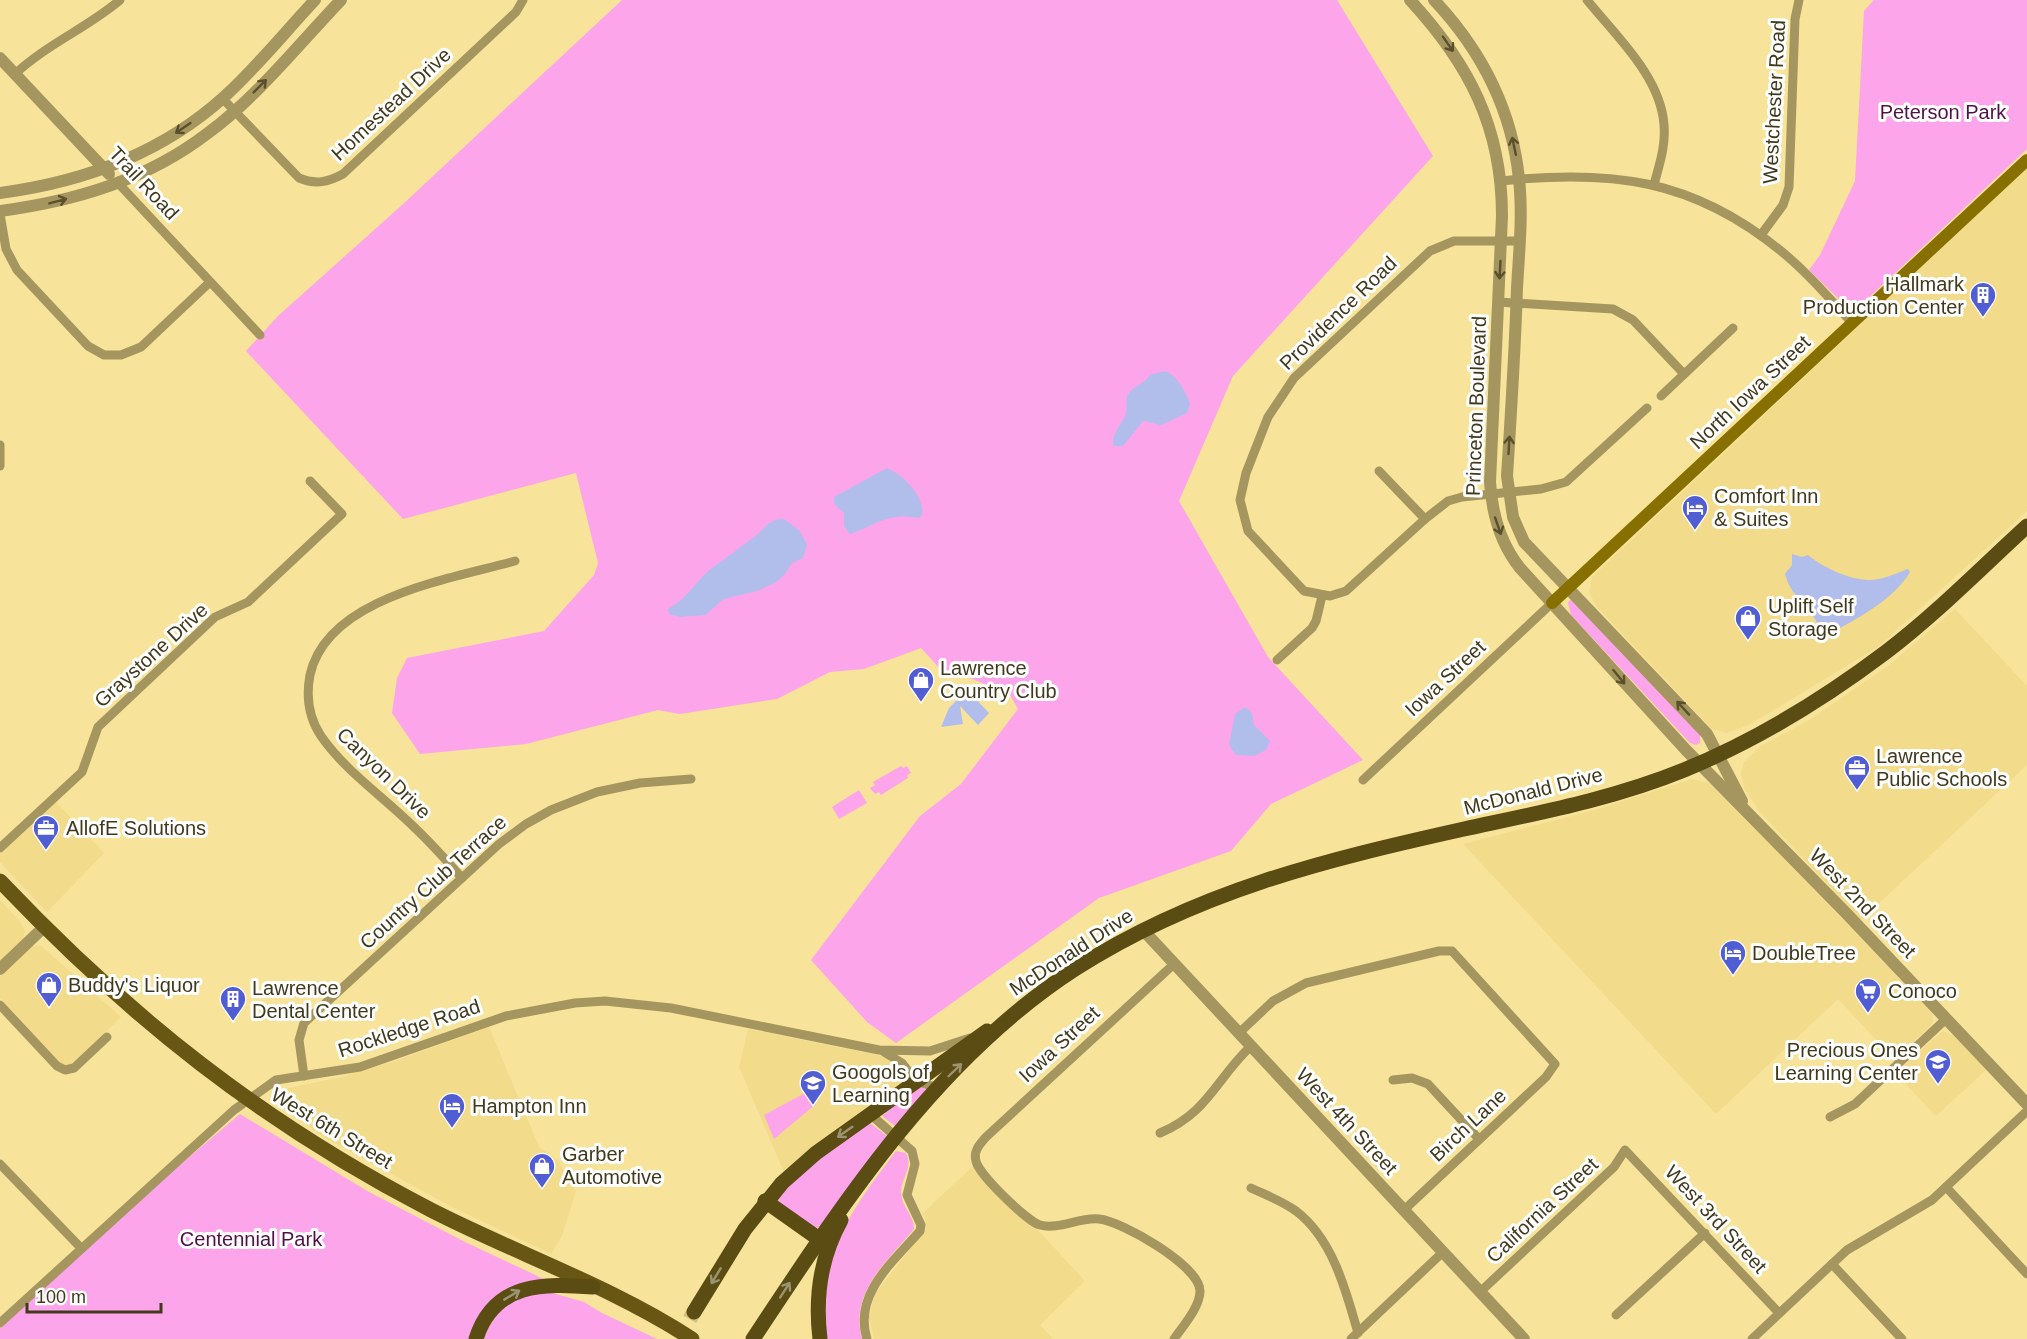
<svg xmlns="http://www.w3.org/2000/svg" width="2027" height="1339" viewBox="0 0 2027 1339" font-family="Arial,sans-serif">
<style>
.built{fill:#f2db8a}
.green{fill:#fda5eb}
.water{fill:#b1bdea}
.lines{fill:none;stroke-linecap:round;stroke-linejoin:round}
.trunk-tunnel{stroke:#d3c181;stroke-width:15;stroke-dasharray:15 8;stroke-linecap:butt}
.minor{stroke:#a59660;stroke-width:9}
.tertiary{stroke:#a59660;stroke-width:12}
.secondary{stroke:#876f00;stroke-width:12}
.primary{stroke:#675614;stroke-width:15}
.trunk{stroke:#5a4c12;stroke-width:15}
.oneway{stroke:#5a502c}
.oneway2{stroke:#9c9471}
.labels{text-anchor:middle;stroke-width:6;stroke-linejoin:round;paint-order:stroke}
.street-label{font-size:20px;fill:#41391b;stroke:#fff}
.park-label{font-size:20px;fill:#511048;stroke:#fff}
.poi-label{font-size:20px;fill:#41391b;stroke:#fff;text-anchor:start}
</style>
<rect width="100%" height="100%" fill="#f7e39a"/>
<g class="built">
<polygon points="2027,168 2027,511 1879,646 1749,725 1727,733 1712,729 1596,606 1589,592 1592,577"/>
<polygon points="1955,609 2027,686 2027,765 1861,920 1759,811 1744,788 1741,773 1744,762 1759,747 1809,720 1888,666"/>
<polygon points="1692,779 1709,783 1737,810 1932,1012 1933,1023 1895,1060 1838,999 1716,1114 1463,844 1598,809"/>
<polygon points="56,802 104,853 47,912 0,862 0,854"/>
<polygon points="0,900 21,923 25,931 23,939 0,961"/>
<polygon points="40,945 121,1017 76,1061 67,1067 61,1064 0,998 0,976 32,946"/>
<polygon points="489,1027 539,1147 558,1160 576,1191 562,1236 551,1254 454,1208 327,1139 280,1107 276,1101 278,1093 284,1089 341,1077 392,1062"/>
<polygon points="748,1029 882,1056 901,1068 905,1078 903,1083 840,1127 784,1172 739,1067"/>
<polygon points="1943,1031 1954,1036 1986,1070 1936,1116 1895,1073"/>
<polygon points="973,1166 1020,1216 1036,1228 1085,1281 1040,1325 1053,1339 874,1339 869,1317 875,1294 926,1229 925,1217 922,1214"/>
</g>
<g class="green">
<polygon points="622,0 1337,0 1433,156 1233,376 1179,501 1268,657 1363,760 1271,804 1231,851 1099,898 896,1043 867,1022 811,960 920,816 961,784 1018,709 1010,695 968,677 943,672 921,648 864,669 830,672 777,699 680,714 658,710 526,744 420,754 392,713 397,678 407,658 544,631 594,575 598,563 576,473 403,519 246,351 278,316 402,205"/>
<polygon points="1874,0 2027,0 2027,149 1859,307 1849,309 1809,270 1820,255 1855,181 1864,11"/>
<polygon points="1571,599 1700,734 1700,743 1696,745 1690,743 1571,615 1568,603"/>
<polygon points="901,766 903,768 907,766 911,773 907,775 908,778 881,795 879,792 875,794 870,788 875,785 873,782"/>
<polygon points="859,790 867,803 839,819 832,807"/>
<polygon points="916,1085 928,1090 895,1126 882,1116"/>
<polygon points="807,1092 816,1104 774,1139 764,1115"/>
<polygon points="240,1114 369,1192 467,1243 544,1279 528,1283 470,1339 0,1339 0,1328 162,1180"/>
<polygon points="870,1123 887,1136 821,1227 814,1228 779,1205 776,1199 820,1156"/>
<path d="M 896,1151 L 906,1153 C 914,1168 900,1179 901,1194 C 902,1207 915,1218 914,1229 C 887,1262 849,1292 862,1339 L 827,1339 C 826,1325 824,1311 825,1298 C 826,1241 864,1194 896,1151 Z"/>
<path d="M 549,1292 L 584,1302 L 602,1313 L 657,1339 L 483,1339 C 502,1302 508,1297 549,1292 Z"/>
</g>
<g class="water">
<path d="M 1165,371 C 1178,376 1185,391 1190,403 L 1187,413 L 1161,425 L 1143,421 L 1123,446 L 1114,446 C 1110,433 1124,424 1126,412 C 1128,404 1124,400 1129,393 C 1135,385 1144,384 1150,375 Z"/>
<path d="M 887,468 C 903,475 925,496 922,515 L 919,518 C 888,512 878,524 850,534 L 844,526 L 844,513 L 834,504 L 834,497 Z"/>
<path d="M 784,519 L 800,531 L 807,545 L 803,558 L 792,563 L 785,574 L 775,583 L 757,591 L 724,599 L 705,615 L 680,617 L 669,614 L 668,609 C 691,596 697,578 716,565 C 729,556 741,547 754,537 C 765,529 769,518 784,519 Z"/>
<path d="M 1792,554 L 1802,557 L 1808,555 C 1823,568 1857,584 1878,579 C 1886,578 1900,572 1908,569 L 1910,572 C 1894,599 1860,617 1833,632 C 1815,630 1816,615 1806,606 C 1796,596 1789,589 1785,574 L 1792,565 Z"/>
<polygon points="967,690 989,713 978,725 960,706 963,724 941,727 949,708"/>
<polygon points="1245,707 1252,713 1254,725 1270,741 1266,750 1254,756 1236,755 1229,745 1235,714"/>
</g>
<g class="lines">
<polyline class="trunk-tunnel" points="678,1339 694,1312"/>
<g class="minor">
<path d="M 1587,0 C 1616,36 1661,77 1664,125 C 1666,146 1659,165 1654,185"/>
<path d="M 15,74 C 47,44 87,28 120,0"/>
<path d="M 222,98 L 299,178 C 316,185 328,182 343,174 L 516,12 L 523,0"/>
<path d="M 1501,181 C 1611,169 1693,179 1781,251 C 1807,272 1829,298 1852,323"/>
<polyline points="118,183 260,335"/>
<polyline points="0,214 6,249 17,270 88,346 104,355 121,355 141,347 210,282"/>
<polyline points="1761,235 1783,205 1789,187 1795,19 1799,0"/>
<polyline points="1519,241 1454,241 1430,251 1294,378 1268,417 1246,473 1240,500 1248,531 1304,591 1330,596 1346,591 1425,519 1448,501 1462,497 1541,489 1566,482 1647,408"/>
<polyline points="1498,302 1613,309 1633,320 1684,374"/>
<polyline points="1661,396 1733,328"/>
<polyline points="0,445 0,466"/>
<polyline points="1379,471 1425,519"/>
<polyline points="1277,660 1312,628 1316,621 1322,596"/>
<polyline points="1363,780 1552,603"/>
<polyline points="0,848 82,772 98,727 215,617 248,602 342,514 310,481"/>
<path d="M 462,878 C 447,861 432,844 415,828 C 384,797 346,772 321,736 C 309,718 306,696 310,675 C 327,597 451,579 515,561"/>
<path d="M 1174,964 L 986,1137 C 980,1144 973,1151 976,1161 C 978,1174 1028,1222 1040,1225 C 1059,1230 1079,1217 1099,1219 C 1122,1221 1200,1266 1200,1291 C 1200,1307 1183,1326 1174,1339"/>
<polyline points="0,1005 57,1066 65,1070 74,1068 107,1037"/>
<polyline points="1239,1033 1273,1001 1306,983 1439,951 1452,951 1555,1064 1546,1077 1404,1210"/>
<polyline points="884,1052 902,1063 916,1081 938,1088"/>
<polyline points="304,1076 299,1040 304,1023 499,844 526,824 551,810 597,792 640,783 691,779"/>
<polyline points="1393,1080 1412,1078 1428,1084 1479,1139"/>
<polyline points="1830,1117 1855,1104 1946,1019"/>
<path d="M 1160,1133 C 1208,1113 1216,1079 1251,1046"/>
<polyline points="0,1164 81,1248"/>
<polyline points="1946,1187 2027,1274"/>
<path d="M 1251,1188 C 1266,1195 1282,1201 1296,1211 C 1333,1239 1346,1291 1358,1333"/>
<polyline points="1832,1264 1902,1339"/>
<polyline points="1480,1292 1614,1167 1625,1150 1779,1313"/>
<polyline points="1616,1315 1705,1233"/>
<polyline points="0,1323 234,1110 276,1080 360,1067 506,1016 575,1003 605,1001 671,1008 879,1050 930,1051 970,1038"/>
<path d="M 867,1339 C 853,1294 893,1262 920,1231 L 921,1225 L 907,1195 L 915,1164 L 912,1151 L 870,1114"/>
<polyline points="1351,1339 1443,1252"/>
<polyline points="1752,1339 1847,1250 1932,1200 2027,1111"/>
</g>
<g class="tertiary">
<path d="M 1410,0 C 1469,64 1502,127 1502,216 L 1490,482 C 1492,514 1500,543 1520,568 L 1686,750 L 1846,913 L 2027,1104"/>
<path d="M 1434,0 C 1481,50 1512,110 1519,179 C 1523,215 1519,252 1517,288 C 1515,351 1511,414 1507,476 L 1513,517 L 1524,542 L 1707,734 L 1742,801"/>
<polyline points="0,58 109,174"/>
<path d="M 0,193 C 83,182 161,154 224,97 C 257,67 285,32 315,0"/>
<path d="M 0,211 C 75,201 147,180 208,133 C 258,96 298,45 341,0"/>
<polyline points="1143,930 1524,1339"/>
<polyline points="0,969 44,927"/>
</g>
<polyline class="secondary" points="1552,603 2027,160"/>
<path class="primary" d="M 0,881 C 130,1018 263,1123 431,1210 C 517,1254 611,1286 692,1339"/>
<g class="trunk">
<polyline points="765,1201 819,1239"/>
<polyline points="694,1312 745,1229 782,1183 816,1153 987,1031"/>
<path d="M 476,1339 C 494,1282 544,1283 593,1287"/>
<path d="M 753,1339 C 843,1203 936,1059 1075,969 C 1197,891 1325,860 1464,829 C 1538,813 1613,799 1684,770 C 1755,741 1825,698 1886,652 C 1936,614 1981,568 2027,526"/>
<path d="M 820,1339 C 815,1298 821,1256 841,1220"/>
</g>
</g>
<defs><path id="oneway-shaft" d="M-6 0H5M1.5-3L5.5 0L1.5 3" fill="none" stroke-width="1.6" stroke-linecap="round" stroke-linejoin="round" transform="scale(1.5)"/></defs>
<g class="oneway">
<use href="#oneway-shaft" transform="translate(1448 44) rotate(55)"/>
<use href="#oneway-shaft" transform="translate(260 86) rotate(-45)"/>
<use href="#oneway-shaft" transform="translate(183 128) rotate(146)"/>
<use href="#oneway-shaft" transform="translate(1514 146) rotate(-102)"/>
<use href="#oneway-shaft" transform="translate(58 201) rotate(-15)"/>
<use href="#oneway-shaft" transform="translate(1500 270) rotate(93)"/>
<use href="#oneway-shaft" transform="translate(1509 445) rotate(-87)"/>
<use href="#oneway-shaft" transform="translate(1498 526) rotate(71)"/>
<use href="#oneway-shaft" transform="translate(1619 677) rotate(51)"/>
<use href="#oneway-shaft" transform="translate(1683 708) rotate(-133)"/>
</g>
<g class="oneway2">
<use href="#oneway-shaft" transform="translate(955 1070) rotate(-44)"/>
<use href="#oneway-shaft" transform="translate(845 1132) rotate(145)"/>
<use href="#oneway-shaft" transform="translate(716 1276) rotate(121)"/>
<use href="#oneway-shaft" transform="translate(785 1290) rotate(-57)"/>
<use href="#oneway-shaft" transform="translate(512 1295) rotate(-31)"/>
</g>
<defs>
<g id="building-pin" transform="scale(1.35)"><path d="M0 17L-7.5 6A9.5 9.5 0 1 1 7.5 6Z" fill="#515dd3" stroke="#fff"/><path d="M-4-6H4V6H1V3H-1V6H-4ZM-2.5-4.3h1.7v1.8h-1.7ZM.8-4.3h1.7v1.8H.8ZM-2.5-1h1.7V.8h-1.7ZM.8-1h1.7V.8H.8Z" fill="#fff"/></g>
<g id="hotel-pin" transform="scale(1.35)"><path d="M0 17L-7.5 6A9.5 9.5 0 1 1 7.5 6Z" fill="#515dd3" stroke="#fff"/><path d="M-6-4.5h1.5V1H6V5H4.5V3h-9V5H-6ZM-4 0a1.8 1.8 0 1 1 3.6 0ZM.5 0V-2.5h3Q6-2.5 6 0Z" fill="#fff"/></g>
<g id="shop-pin" transform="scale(1.35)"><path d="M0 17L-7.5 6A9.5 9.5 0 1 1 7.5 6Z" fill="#515dd3" stroke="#fff"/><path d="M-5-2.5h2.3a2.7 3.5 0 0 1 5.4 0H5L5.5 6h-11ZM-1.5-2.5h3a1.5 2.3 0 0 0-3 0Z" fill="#fff"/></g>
<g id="office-pin" transform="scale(1.35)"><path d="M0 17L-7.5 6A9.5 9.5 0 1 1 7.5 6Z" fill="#515dd3" stroke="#fff"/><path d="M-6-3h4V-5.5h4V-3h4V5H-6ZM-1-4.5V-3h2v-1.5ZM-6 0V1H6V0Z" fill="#fff"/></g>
<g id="supermarket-pin" transform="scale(1.35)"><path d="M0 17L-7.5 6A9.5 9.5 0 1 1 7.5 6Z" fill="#515dd3" stroke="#fff"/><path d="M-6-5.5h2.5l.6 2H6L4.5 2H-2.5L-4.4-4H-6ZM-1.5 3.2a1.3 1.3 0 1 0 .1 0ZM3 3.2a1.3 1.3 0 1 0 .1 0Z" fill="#fff"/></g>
<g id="school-pin" transform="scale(1.35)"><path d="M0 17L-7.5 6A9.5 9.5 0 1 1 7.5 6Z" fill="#515dd3" stroke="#fff"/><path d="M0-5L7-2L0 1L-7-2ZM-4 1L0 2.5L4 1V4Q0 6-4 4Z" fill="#fff"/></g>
</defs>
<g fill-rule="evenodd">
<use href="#building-pin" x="1983" y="295"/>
<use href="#hotel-pin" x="1695" y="508"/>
<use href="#shop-pin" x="1748" y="618"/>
<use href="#shop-pin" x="921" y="680"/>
<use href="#office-pin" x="1857" y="768"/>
<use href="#office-pin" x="46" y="828"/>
<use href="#hotel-pin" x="1733" y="953"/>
<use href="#shop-pin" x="49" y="985"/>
<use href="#supermarket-pin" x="1868" y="991"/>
<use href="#building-pin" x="233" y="999"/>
<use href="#school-pin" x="1938" y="1062"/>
<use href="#school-pin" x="813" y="1083"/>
<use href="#hotel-pin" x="452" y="1106"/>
<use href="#shop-pin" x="542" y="1166"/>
</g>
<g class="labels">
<g class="street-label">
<text transform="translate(1774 102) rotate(-87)" y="7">Westchester Road</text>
<text transform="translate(391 104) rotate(-43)" y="7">Homestead Drive</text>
<text transform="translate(144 183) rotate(47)" y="7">Trail Road</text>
<text transform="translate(1338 313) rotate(-44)" y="7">Providence Road</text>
<text transform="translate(1750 392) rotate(-43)" y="7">North Iowa Street</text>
<text transform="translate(1476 406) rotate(-88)" y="7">Princeton Boulevard</text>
<text transform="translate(151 655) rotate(-42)" y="7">Graystone Drive</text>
<text transform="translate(1445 678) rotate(-43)" y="7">Iowa Street</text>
<text transform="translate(384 773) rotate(44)" y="7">Canyon Drive</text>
<text transform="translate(1533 791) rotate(-14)" y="7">McDonald Drive</text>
<text transform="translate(433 882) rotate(-42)" y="7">Country Club Terrace</text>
<text transform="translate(1863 903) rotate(46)" y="7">West 2nd Street</text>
<text transform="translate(1071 952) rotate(-33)" y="7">McDonald Drive</text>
<text transform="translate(409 1028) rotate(-18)" y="7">Rockledge Road</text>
<text transform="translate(1059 1044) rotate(-43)" y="7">Iowa Street</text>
<text transform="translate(1347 1121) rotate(47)" y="7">West 4th Street</text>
<text transform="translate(1468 1125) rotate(-43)" y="7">Birch Lane</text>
<text transform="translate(332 1128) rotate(31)" y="7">West 6th Street</text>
<text transform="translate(1542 1210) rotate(-43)" y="7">California Street</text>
<text transform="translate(1716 1219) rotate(47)" y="7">West 3rd Street</text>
</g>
<g class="park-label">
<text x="1943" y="119">Peterson Park</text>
<text x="251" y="1246">Centennial Park</text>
</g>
<g class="poi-label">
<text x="1964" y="291" text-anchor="end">Hallmark<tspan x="1964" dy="23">Production Center</tspan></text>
<text x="1714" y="503">Comfort Inn<tspan x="1714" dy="23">&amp; Suites</tspan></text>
<text x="1768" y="613">Uplift Self<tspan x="1768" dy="23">Storage</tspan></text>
<text x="940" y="675">Lawrence<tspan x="940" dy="23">Country Club</tspan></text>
<text x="1876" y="763">Lawrence<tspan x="1876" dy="23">Public Schools</tspan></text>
<text x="66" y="835">AllofE Solutions</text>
<text x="1752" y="960">DoubleTree</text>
<text x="68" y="992">Buddy's Liquor</text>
<text x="252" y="995">Lawrence<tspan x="252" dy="23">Dental Center</tspan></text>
<text x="1888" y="998">Conoco</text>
<text x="1918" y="1057" text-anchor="end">Precious Ones<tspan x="1918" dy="23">Learning Center</tspan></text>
<text x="832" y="1079">Googols of<tspan x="832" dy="23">Learning</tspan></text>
<text x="472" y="1113">Hampton Inn</text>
<text x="562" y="1161">Garber<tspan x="562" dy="23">Automotive</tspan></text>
</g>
</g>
<path d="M27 1303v9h134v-9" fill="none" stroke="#41391b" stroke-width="3"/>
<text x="36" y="1303" font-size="18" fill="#41391b" stroke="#ffffff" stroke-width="4.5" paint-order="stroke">100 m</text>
</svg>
